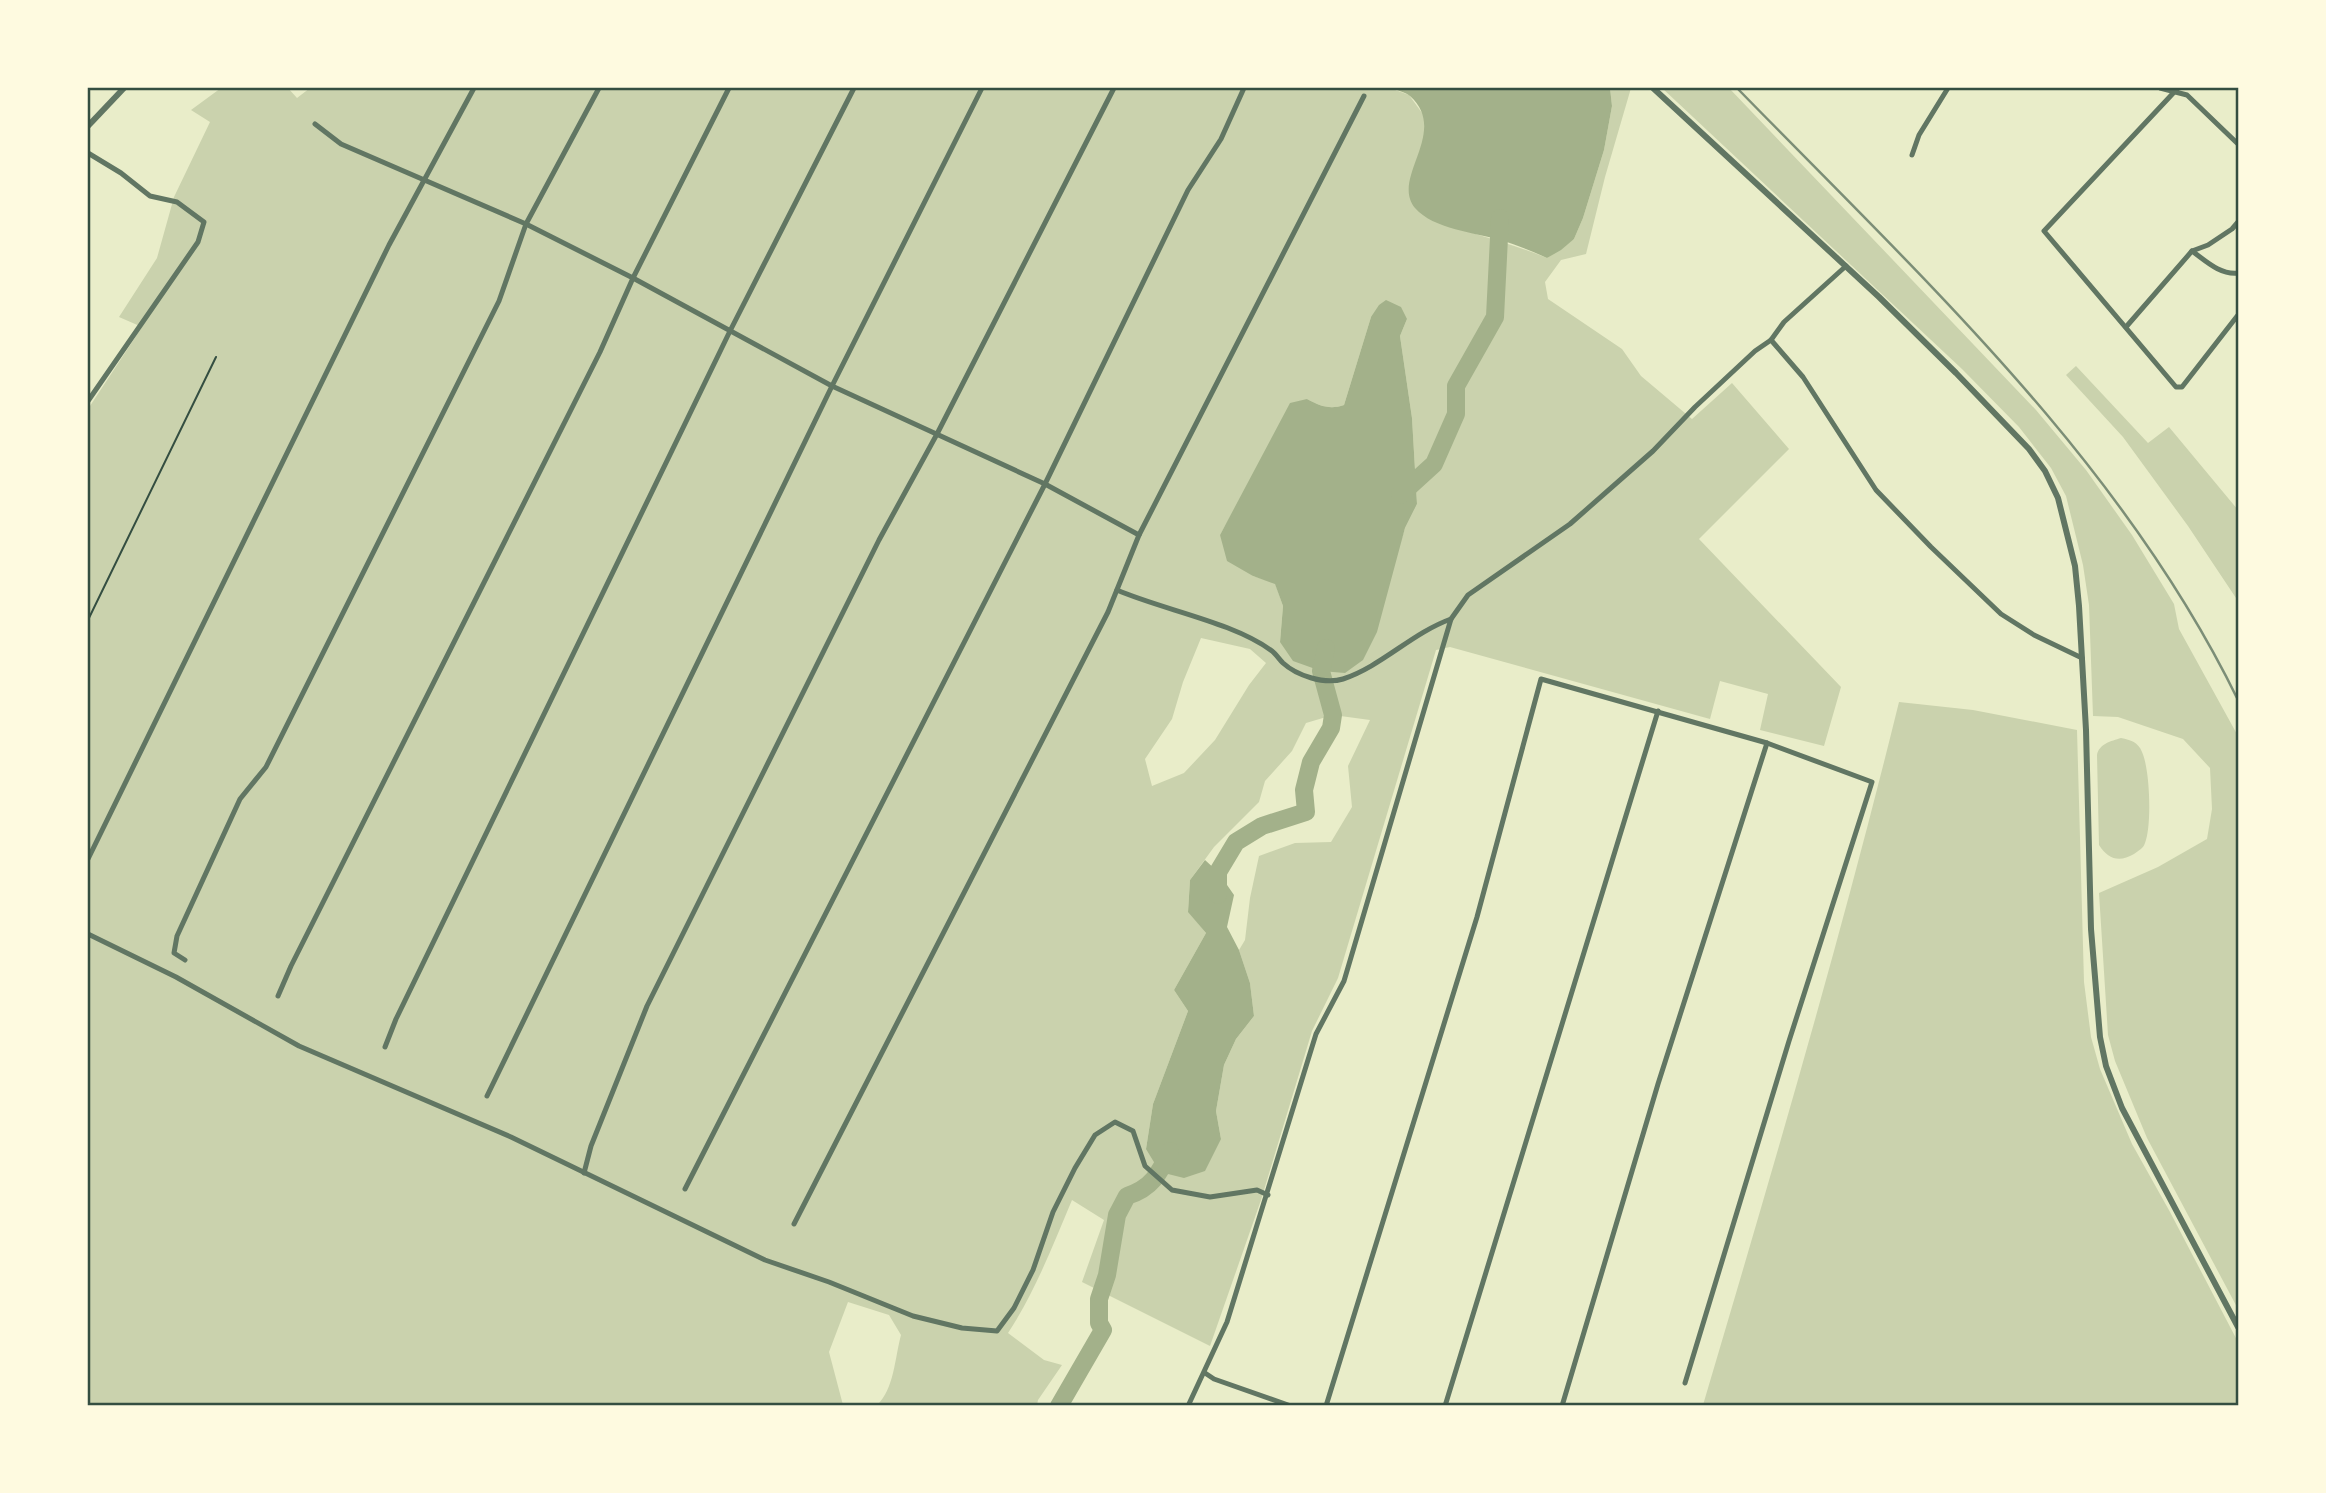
<svg xmlns="http://www.w3.org/2000/svg" width="2326" height="1493" viewBox="0 0 2326 1493" font-family="'PT Sans Narrow',sans-serif">
<style>
.green{fill:#cad2ad;fill-rule:evenodd}
.water{fill:#a3b18a}
.lines{fill:none;stroke-linecap:round;stroke-linejoin:round}
.river{stroke:#a3b18a;stroke-width:18}
.path{stroke:#344e41;stroke-width:2}
.minor{stroke:#617663;stroke-width:5}
.tertiary{stroke:#617663;stroke-width:6}
.rail{stroke:#7c8e77;stroke-width:2.5}
.neatline{fill:none;stroke:#344e41;stroke-width:2.5}
</style>
<rect width="100%" height="100%" fill="#e9edc9"/>
<g class="green">
<path d="M 221,88 L 288,88 L 297,98 L 310,88 L 1390,88 L 1409,95 L 1425,117 L 1424,140 L 1414,167 L 1432,219 C 1470,234 1509,242 1547,258 L 1574,239 L 1583,218 L 1604,150 L 1612,106 L 1610,88 L 1631,88 L 1605,177 L 1586,254 L 1561,260 L 1545,282 L 1548,299 L 1622,349 L 1641,376 L 1692,419 L 1732,383 L 1789,449 L 1699,539 L 1841,687 L 1824,746 L 1760,730 L 1768,694 L 1720,681 L 1710,719 L 1450,647 L 1436,650 L 1338,978 L 1312,1031 L 1261,1200 L 1210,1346 L 1082,1282 L 1104,1220 L 1072,1200 C 1053,1245 1035,1292 1008,1333 L 1044,1360 L 1062,1365 L 1038,1400 L 1037,1405 L 877,1405 C 894,1390 895,1357 901,1335 L 889,1315 L 848,1302 L 829,1352 L 843,1405 L 88,1406 L 88,409 L 142,327 L 119,317 L 157,258 L 174,197 L 210,122 L 191,110 ZM 1371,317 L 1407,319 L 1400,336 L 1412,418 L 1417,504 L 1405,528 L 1393,566 L 1280,642 L 1283,606 L 1275,583 L 1253,576 L 1220,535 L 1238,503 L 1307,399 C 1320,406 1330,410 1344,405 ZM 1201,638 L 1250,649 L 1266,663 L 1249,685 L 1215,740 L 1184,773 L 1152,786 L 1145,759 L 1172,719 L 1183,682 ZM 1333,715 L 1370,720 L 1348,766 L 1352,807 L 1331,842 L 1295,843 L 1259,856 L 1250,898 L 1245,940 L 1239,950 L 1250,983 L 1254,1016 L 1236,1039 L 1224,1065 L 1216,1111 L 1221,1139 L 1146,1149 L 1153,1104 L 1188,1011 L 1174,990 L 1206,933 L 1188,911 L 1190,880 L 1214,847 L 1259,802 L 1265,781 L 1292,751 L 1306,723 Z"/>
<polygon points="1662,88 1729,88 2036,410 2086,470 2132,535 2174,604 2179,629 2238,736 2238,1309 2147,1138 2115,1061 2108,1035 2099,893 2158,867 2207,839 2212,809 2210,768 2183,739 2118,717 2093,716 2089,605 2083,565 2066,496 2051,468 2019,427 1962,369"/>
<polygon points="2076,366 2148,443 2169,427 2238,510 2238,601 2188,526 2123,437 2066,375"/>
<path d="M 1899,702 L 1973,710 L 2077,730 L 2084,982 L 2091,1037 L 2100,1069 L 2132,1144 L 2170,1212 L 2238,1342 L 2238,1405 C 2220,1406 2200,1402 2182,1406 L 1703,1405 C 1772,1172 1841,938 1899,702 Z"/>
<path d="M 2121,738 C 2131,740 2138,742 2142,752 C 2150,769 2152,826 2145,843 C 2143,849 2139,850 2134,854 C 2119,863 2108,859 2099,845 L 2097,755 C 2099,744 2111,741 2121,738 Z"/>
</g>
<g class="water">
<path d="M 1390,88 L 1610,88 L 1612,106 L 1604,150 L 1583,218 L 1574,239 L 1561,250 L 1547,258 C 1532,251 1516,245 1501,240 C 1476,233 1433,229 1415,208 C 1390,178 1450,132 1410,96 C 1405,92 1396,90 1390,88 Z"/>
<path d="M 1386,300 L 1401,307 L 1407,319 L 1400,336 L 1412,418 L 1417,504 L 1405,528 L 1377,632 L 1363,660 L 1345,673 L 1321,671 L 1293,661 L 1280,642 L 1283,606 L 1275,584 L 1253,576 L 1227,561 L 1220,535 L 1290,403 L 1307,399 C 1320,406 1330,410 1344,405 L 1371,317 L 1379,305 Z"/>
<polygon points="1205,860 1218,872 1234,895 1227,927 1239,950 1250,983 1254,1016 1236,1039 1224,1065 1216,1111 1221,1139 1205,1171 1184,1178 1160,1172 1146,1149 1153,1104 1188,1011 1174,990 1206,933 1188,912 1190,880"/>
</g>
<g class="lines">
<g class="river">
<polyline points="1400,495 1434,464 1456,414 1456,386 1495,317 1500,218"/>
<polyline points="1218,895 1218,872 1236,842 1262,826 1306,812 1304,790 1311,762 1331,728 1333,715 1321,671 1326,648"/>
<path d="M 1059,1406 L 1103,1330 L 1099,1323 L 1099,1299 L 1107,1275 L 1117,1215 L 1127,1196 C 1152,1188 1159,1174 1170,1151"/>
</g>
<polyline class="path" points="88,620 216,357"/>
<g class="minor">
<polyline points="2160,88 2187,95 2238,144"/>
<polyline points="2178,88 2044,231 2176,387 2182,387 2238,315"/>
<polyline points="315,124 341,144 526,224 633,278 832,386 1045,484 1139,535"/>
<polyline points="88,153 121,173 150,196 177,202 204,222 198,242 88,401"/>
<polyline points="1912,155 1919,135 1948,88"/>
<path d="M 2192,251 C 2206,261 2220,275 2238,273"/>
<polyline points="2126,327 2192,251 2208,245 2232,229 2238,222"/>
<polyline points="1771,340 1803,377 1876,490 1931,547 2001,614 2034,635 2082,658"/>
<path d="M 1117,590 C 1163,610 1233,622 1272,651 C 1276,654 1279,659 1283,663 C 1296,675 1324,685 1343,679 C 1382,666 1412,633 1451,619"/>
<polyline points="88,859 389,245 474,88"/>
<polyline points="88,934 176,977 299,1046 511,1137 765,1260 829,1282 913,1316 962,1328 997,1331 1014,1308 1033,1270 1053,1212 1075,1168 1095,1135 1115,1122 1133,1131 1145,1166 1172,1190 1210,1197 1257,1190 1268,1195"/>
<polyline points="185,960 174,953 177,936 240,799 266,767 499,301 526,224 599,88"/>
<polyline points="278,996 291,966 600,352 633,278 729,88"/>
<polyline points="385,1047 396,1019 730,331 854,88"/>
<polyline points="487,1096 832,386 982,88"/>
<polyline points="584,1173 591,1146 647,1006 879,540 937,434 1114,88"/>
<polyline points="685,1189 1045,484 1188,190 1221,139 1244,88"/>
<polyline points="794,1224 1108,612 1139,535 1364,96"/>
<polyline points="1205,1373 1214,1379 1291,1406"/>
<polyline points="1188,1406 1227,1322 1316,1034 1344,981 1451,619 1468,595 1570,524 1653,451 1695,407 1755,351 1771,340 1784,322 1846,266"/>
<polyline points="1326,1406 1477,917 1541,679 1767,743 1872,782 1789,1041 1685,1383"/>
<polyline points="1445,1406 1658,711"/>
<polyline points="1562,1406 1658,1084 1767,743"/>
</g>
<g class="tertiary">
<polyline points="1653,88 1879,297 1956,373 2029,449 2045,471 2058,498 2075,566 2079,606 2086,730 2091,929 2100,1037 2106,1066 2122,1108 2238,1327"/>
<polyline points="88,126 124,88"/>
</g>
<path class="rail" d="M 1737,88 C 1921,277 2121,460 2238,700"/>
</g>
<rect width="2326" height="1493" fill="none" stroke="#fefae0" stroke-width="178"/>
<rect x="89" y="89" width="2148" height="1315" class="neatline"/>
</svg>
